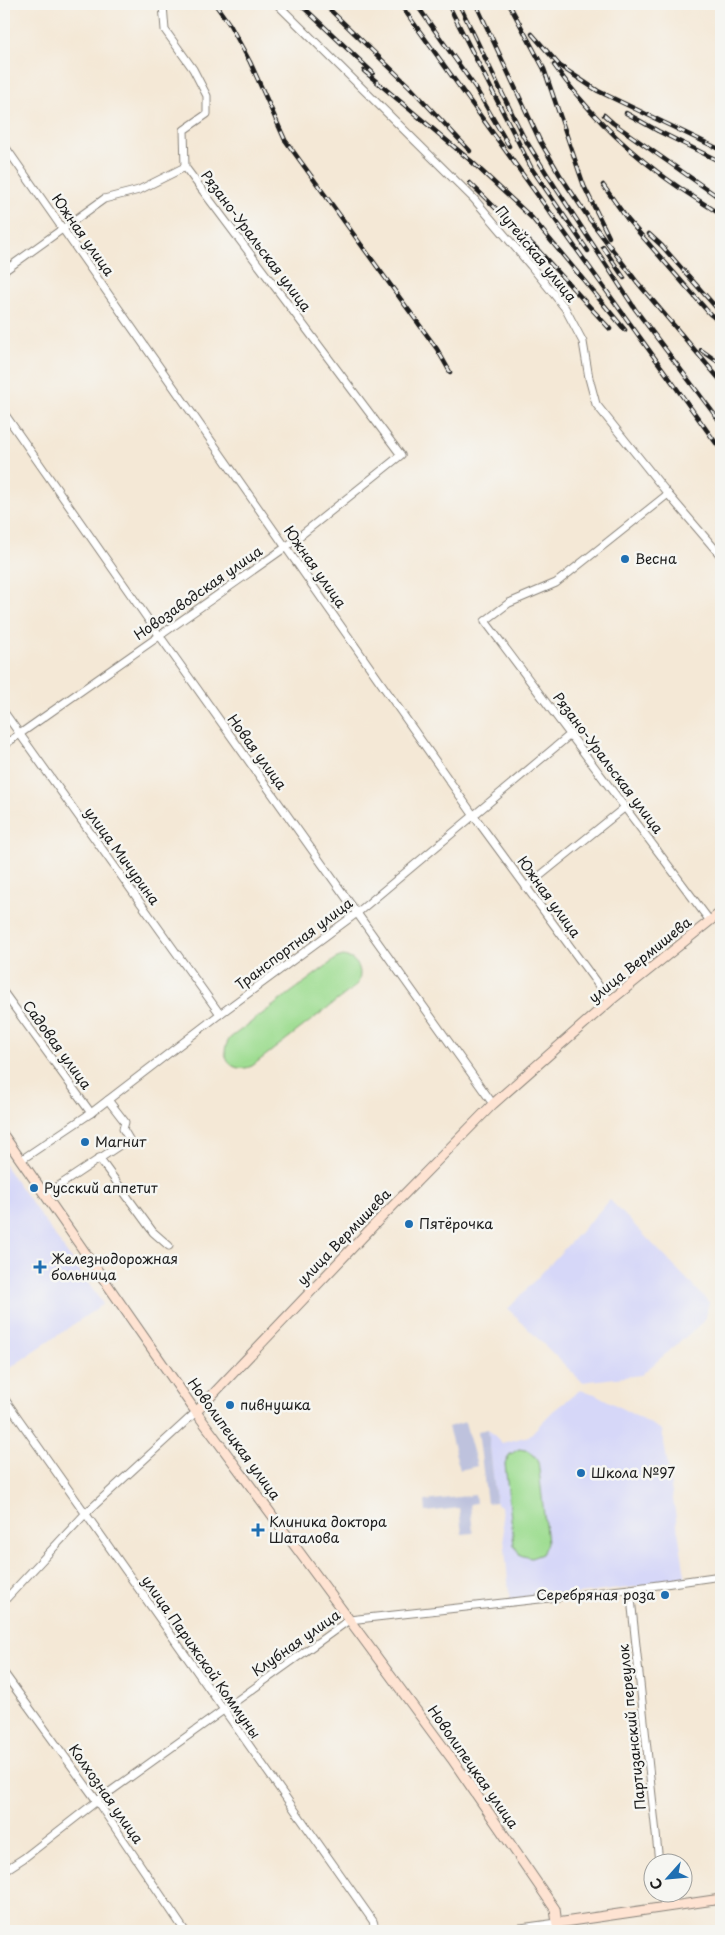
<svg xmlns="http://www.w3.org/2000/svg" width="725" height="1935" viewBox="0 0 725 1935" font-family="'Playpen Sans',sans-serif">
<style>
.built{fill:#d6d7f8}
.industrial{fill:#bec2dd}
.green{fill:#9fdd92;stroke:#5e7c57}
.lines{fill:none;stroke-linecap:round;stroke-linejoin:round}
.street-casing{stroke:#888279;stroke-width:9}
.secondary-casing{stroke:#888279;stroke-width:11}
.street{stroke:#fff;stroke-width:7}
.secondary{stroke:#fee3d2;stroke-width:9}
.rail-casing{stroke:#1c1c1c;stroke-width:4.5}
.rail{stroke:#f6f6f2;stroke-width:2.5;stroke-dasharray:8;stroke-linecap:butt}
.poi-dot{fill:#1f6fb2;stroke:#f6f6f2;stroke-width:2}
.labels{text-anchor:middle;stroke-width:5;stroke-linejoin:round;paint-order:stroke}
.street-label{font-size:14px;fill:#1c1c1c;stroke:#f6f6f2}
.poi-label{font-size:14px;fill:#1c1c1c;stroke:#f6f6f2;text-anchor:start}
</style>
<rect width="100%" height="100%" fill="#f6f6f2"/>
<filter id="ink" filterUnits="userSpaceOnUse"><feTurbulence type="fractalNoise" baseFrequency=".02" numOctaves="2"/><feDisplacementMap in="SourceGraphic" scale="10" xChannelSelector="R" yChannelSelector="G"/><feConvolveMatrix kernelMatrix="1 2 1 2 8 2 1 2 1" color-interpolation-filters="sRGB"/></filter>
<filter id="wash" filterUnits="userSpaceOnUse"><feTurbulence type="fractalNoise" baseFrequency=".0096" numOctaves="4" result="noise"/><feDisplacementMap in="SourceGraphic" scale="20" xChannelSelector="R" yChannelSelector="G"/><feGaussianBlur stdDeviation="1.12" result="paint"/><feColorMatrix in="noise" values="0 0 0 0 0 0 0 0 0 0 0 0 0 0 0 0 0 1.4 0 .05"/><feComposite in="paint" operator="in"/></filter>
<g filter="url(#wash)">
<rect width="100%" height="100%" fill="#f4e8d6"/>
<g class="built">
<polygon points="4,1164 103,1304 4,1372"/>
<polygon points="610,1200 709,1302 704,1321 641,1375 582,1382 508,1309"/>
<polygon points="580,1390 595,1394 662,1430 686,1581 510,1602 501,1506 496,1503 488,1429 502,1443 529,1436 553,1411"/>
</g>
<g class="industrial">
<polygon points="465,1422 477,1466 460,1470 448,1427"/>
<polygon points="488,1429 496,1502 487,1503 478,1431"/>
<polygon points="475,1495 476,1503 470,1504 473,1533 462,1534 459,1508 426,1512 425,1501"/>
</g>
<g class="green">
<path d="M 343,956 C 358,959 364,971 357,985 L 252,1066 C 232,1075 217,1056 230,1038 L 337,958 Z"/>
<polygon points="519,1449 530,1451 538,1460 547,1543 542,1554 531,1558 520,1555 514,1545 505,1464 509,1455"/>
</g>
</g>
<g filter="url(#ink)">
<g class="lines">
<g class="street-casing">
<g id="street">
<polyline points="277,4 474,199 531,266 565,308 583,342 589,378 596,404 668,494 721,556"/>
<polyline points="4,145 474,816 610,1001"/>
<polyline points="4,271 104,199 139,190 185,167"/>
<polyline points="4,413 159,635 493,1104"/>
<polyline points="668,494 556,583 509,603 485,621 710,921"/>
<polyline points="4,712 220,1014"/>
<polyline points="4,745 286,547 401,455 185,167 184,130 207,114 207,96 193,69 165,30 163,5"/>
<polyline points="526,887 624,808"/>
<polyline points="4,993 91,1113"/>
<polyline points="99,1158 153,1232 169,1246"/>
<polyline points="21,1160 91,1113 220,1014 357,913 571,734"/>
<polyline points="45,1195 129,1139 123,1129 125,1122 108,1100"/>
<polyline points="4,1398 373,1921 376,1931"/>
<polyline points="630,1589 659,1862"/>
<polyline points="4,1601 85,1514 196,1412"/>
<polyline points="4,1673 97,1801 185,1931"/>
<polyline points="4,1871 24,1858 97,1801 349,1620 630,1589 721,1576"/>
<polyline points="663,1892 664,1906"/>
<polyline points="498,1931 557,1923"/>
</g>
</g>
<g class="secondary-casing">
<g id="secondary">
<polyline points="4,1136 196,1412 452,1759 555,1909 558,1931"/>
<polyline points="196,1412 376,1223 493,1104 610,1001 721,912"/>
<polyline points="557,1923 721,1899"/>
</g>
</g>
<use href="#street" class="street"/>
<use href="#secondary" class="secondary"/>
<g class="rail-casing">
<g id="rail">
<polyline points="215,4 230,25 250,62 285,140 437,349 450,372"/>
<polyline points="300,4 373,73"/>
<polyline points="324,4 410,87 470,151"/>
<polyline points="400,4 721,450"/>
<polyline points="416,4 475,87 509,146"/>
<polyline points="448,4 532,169 588,251"/>
<polyline points="459,4 523,136 550,179 635,309 721,423"/>
<polyline points="476,4 540,141 560,175 590,220 637,282 721,381"/>
<polyline points="509,4 544,69 584,186 609,237"/>
<polyline points="532,34 560,66 598,91 721,150"/>
<path d="M 554,65 C 583,106 619,143 659,173 C 678,188 700,201 720,214"/>
<polyline points="364,71 471,161 532,218 625,330"/>
<polyline points="626,113 658,131 721,162"/>
<polyline points="604,115 613,123 721,199"/>
<polyline points="470,183 537,249 610,329"/>
<polyline points="603,185 628,220 710,314 721,323"/>
<polyline points="649,234 662,246 721,313"/>
<polyline points="603,247 624,278"/>
<polyline points="701,350 721,364"/>
</g>
</g>
<use href="#rail" class="rail"/>
</g>
</g>
<g class="poi-dot">
<circle cx="625" cy="559" r="5"/>
<circle cx="85" cy="1142" r="5"/>
<circle cx="34" cy="1188" r="5"/>
<circle cx="409" cy="1224" r="5"/>
<path d="M37.5 1259.5h5v5h5v5h-5v5h-5v-5h-5v-5h5z"/>
<circle cx="230" cy="1405" r="5"/>
<circle cx="581" cy="1473" r="5"/>
<path d="M255.5 1522.5h5v5h5v5h-5v5h-5v-5h-5v-5h5z"/>
<circle cx="665" cy="1595" r="5"/>
</g>
<g class="labels">
<g class="street-label">
<text transform="translate(83 235) rotate(55)" y="5">Южная улица</text>
<text transform="translate(256 241) rotate(53)" y="5">Рязано-Уральская улица</text>
<text transform="translate(536 254) rotate(51)" y="5">Путейская улица</text>
<text transform="translate(315 567) rotate(55)" y="5">Южная улица</text>
<text transform="translate(198 593) rotate(-35)" y="5">Новозаводская улица</text>
<text transform="translate(257 752) rotate(54)" y="5">Новая улица</text>
<text transform="translate(608 763) rotate(53)" y="5">Рязано-Уральская улица</text>
<text transform="translate(122 856) rotate(54)" y="5">улица Мичурина</text>
<text transform="translate(549 897) rotate(54)" y="5">Южная улица</text>
<text transform="translate(294 944) rotate(-37)" y="5">Транспортная улица</text>
<text transform="translate(640 960) rotate(-39)" y="5">улица Вермишева</text>
<text transform="translate(57 1045) rotate(54)" y="5">Садовая улица</text>
<text transform="translate(344 1237) rotate(-46)" y="5">улица Вермишева</text>
<text transform="translate(234 1439) rotate(54)" y="5">Новолипецкая улица</text>
<text transform="translate(296 1643) rotate(-35)" y="5">Клубная улица</text>
<text transform="translate(201 1657) rotate(55)" y="5">улица Парижской Коммуны</text>
<text transform="translate(632 1727) rotate(-96)" y="5">Партизанский переулок</text>
<text transform="translate(473 1767) rotate(55)" y="5">Новолипецкая улица</text>
<text transform="translate(106 1794) rotate(55)" y="5">Колхозная улица</text>
</g>
<g class="poi-label">
<text x="635" y="564">Весна</text>
<text x="95" y="1147">Магнит</text>
<text x="44" y="1193">Русский аппетит</text>
<text x="419" y="1229">Пятёрочка</text>
<text x="51" y="1264">Железнодорожная<tspan x="51" dy="16">больница</tspan></text>
<text x="240" y="1410">пивнушка</text>
<text x="591" y="1478">Школа №97</text>
<text x="269" y="1527">Клиника доктора<tspan x="269" dy="16">Шаталова</tspan></text>
<text x="655" y="1600" text-anchor="end">Серебряная роза</text>
</g>
</g>
<rect width="725" height="1935" fill="none" stroke="#f6f6f2" stroke-width="20"/>
<g transform="translate(668 1878) rotate(243)"><circle r="24" fill="#f6f6f2" stroke="#9f9f9c"/>
<path d="M0-4L9 19L0 12L-9 19Z" fill="#1f6fb2"/>
<text y="-8" font-size="14" font-weight="bold" text-anchor="middle" fill="#1c1c1c">С</text>
</g>
</svg>
